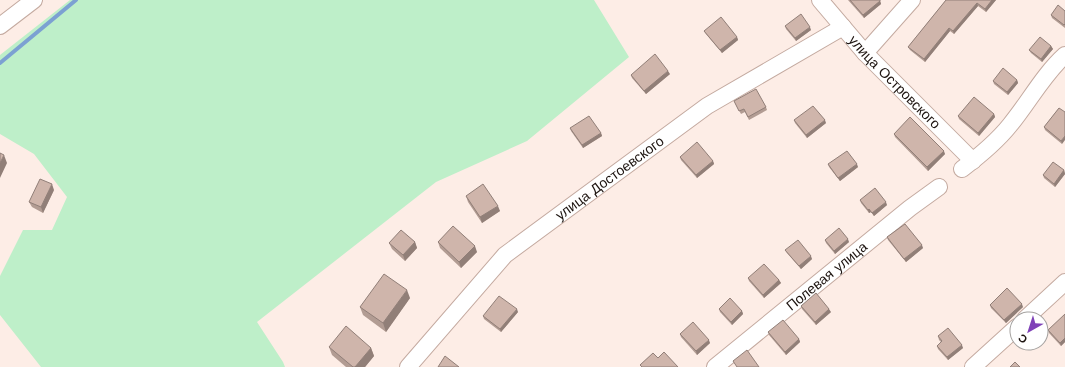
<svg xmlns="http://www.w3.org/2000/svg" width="1065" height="367" viewBox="0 0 1065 367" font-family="'Work Sans',sans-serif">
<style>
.green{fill:#beefc9}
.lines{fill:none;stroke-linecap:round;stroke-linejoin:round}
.stream{stroke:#7ca1d2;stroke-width:4}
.minor-casing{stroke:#c4aaa0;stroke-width:18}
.minor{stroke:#fff;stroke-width:16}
.wall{fill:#b29c93}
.shaded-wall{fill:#917f78}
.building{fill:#cfb5ab;stroke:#917f78}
.labels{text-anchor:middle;stroke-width:3;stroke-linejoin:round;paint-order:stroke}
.street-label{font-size:14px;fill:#1c130f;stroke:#fff}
</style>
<rect width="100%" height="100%" fill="#fdede6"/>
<polygon class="green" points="70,0 594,0 629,57 527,141 436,182 257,322 283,362 285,367 41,367 0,315 0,276 23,230 52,230 67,197 34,154 0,134 0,55"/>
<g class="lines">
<polyline class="stream" points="0,63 76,0"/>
<g class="minor-casing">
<g id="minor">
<path id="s1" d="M 820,0 L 865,53 L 973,161"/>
<polyline points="0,26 34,0"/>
<polyline points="865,53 912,0"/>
<path d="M 962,169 C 978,157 998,140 1010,125 C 1029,102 1043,75 1065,55"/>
<polyline points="1025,319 1065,282"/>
<path id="s2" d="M 408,367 L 505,255 L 707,106 L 843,27"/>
<path id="s3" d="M 715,367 L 910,208 L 939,187"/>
<polyline points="973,367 1017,327"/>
</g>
</g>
<use href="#minor" class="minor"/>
</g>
<g class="wall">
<polygon points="848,0 880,0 881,4 864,18"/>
<polygon points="946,0 996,0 986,12 978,6 954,34 950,31 925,62 910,50 908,47"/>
<polygon points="1065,11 1065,28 1052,18 1051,15"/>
<polygon points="785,26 811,30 796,41 786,29"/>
<polygon points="704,31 737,37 738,40 722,53 706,34"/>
<polygon points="1051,46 1053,49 1042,62 1031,53 1029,50"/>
<polygon points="670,74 646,94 632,78 631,75"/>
<polygon points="1017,80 1018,83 1008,95 994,84 993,81"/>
<polygon points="734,101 766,107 767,110 749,120 745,112 741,114"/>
<polygon points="1059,108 1062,144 1045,130 1044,127"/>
<polygon points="994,114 995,117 979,136 959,119 958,116"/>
<polygon points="794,120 826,123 807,138 795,123"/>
<polygon points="570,128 601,133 602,136 583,148 571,131"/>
<polygon points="894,134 945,154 928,171 895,137"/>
<polygon points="680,157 713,161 714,164 697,178 681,160"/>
<polygon points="828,164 858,167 840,181 829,167"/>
<polygon points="1064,170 1065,174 1055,187 1044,178 1043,175"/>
<polygon points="54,190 43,213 32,207 29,202"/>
<polygon points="466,196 500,211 482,223 468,202"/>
<polygon points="860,200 887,205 874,216 871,212 869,213 861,203"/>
<polygon points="887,237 923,248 906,262 888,240"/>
<polygon points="825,240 849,242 835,254 826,243"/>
<polygon points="415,242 417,248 405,261 392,249 389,243"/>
<polygon points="438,242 477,252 461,268 440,248"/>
<polygon points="785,250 812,259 801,269 787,253"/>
<polygon points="748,278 779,280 781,283 764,298 749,281"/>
<polygon points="410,298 386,332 363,315 360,307"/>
<polygon points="990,305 1023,307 1006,323 991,308"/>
<polygon points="801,306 831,312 816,325 802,309"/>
<polygon points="719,309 742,311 743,314 732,325 720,312"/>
<polygon points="518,312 501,332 484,319 483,316"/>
<polygon points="1065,315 1065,342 1061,346 1049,333 1048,330"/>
<polygon points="768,332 799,339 800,342 786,355 769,335"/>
<polygon points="680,334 710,343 697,355 681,337"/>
<polygon points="938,336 963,348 948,360 938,349 937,346 941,342 939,340"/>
<polygon points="329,347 371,348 374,356 365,367 346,367 332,355"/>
</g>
<g class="shaded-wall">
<polygon points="992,0 996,0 986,12 985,9"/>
<polygon points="880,1 881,4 864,18 863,15"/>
<polygon points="977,3 978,6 954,34 953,31"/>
<polygon points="810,27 811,30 796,41 795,38"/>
<polygon points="949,28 950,31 925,62 924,59"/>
<polygon points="737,37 738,40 722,53 720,50"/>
<polygon points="1051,46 1053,49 1042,62 1041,59"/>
<polygon points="668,71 670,74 646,94 644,91"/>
<polygon points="1017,80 1018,83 1008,95 1007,92"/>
<polygon points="994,114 995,117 979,136 978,133"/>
<polygon points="825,120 826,123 807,138 806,135"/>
<polygon points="601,133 602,136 583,148 582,145"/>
<polygon points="1065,136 1065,140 1062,144 1061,141"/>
<polygon points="944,151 945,154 928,171 927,167"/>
<polygon points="4,155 7,163 0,178 0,163"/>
<polygon points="713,161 714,164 697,178 696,175"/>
<polygon points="857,164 858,167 840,181 838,178"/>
<polygon points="1064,170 1065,174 1055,187 1054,184"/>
<polygon points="52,184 54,190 43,213 41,207"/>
<polygon points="886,202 887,205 874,216 872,213"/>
<polygon points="498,206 500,211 482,223 480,217"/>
<polygon points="869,209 871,212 869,213 868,210"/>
<polygon points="848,239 849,242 835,254 834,251"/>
<polygon points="415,242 417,248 405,261 403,255"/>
<polygon points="922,245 923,248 906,262 904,259"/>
<polygon points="475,246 477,252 461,268 459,262"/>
<polygon points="811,256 812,259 801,269 799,266"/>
<polygon points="779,280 781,283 764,298 763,295"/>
<polygon points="407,290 410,298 386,332 383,323"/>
<polygon points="1022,304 1023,307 1006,323 1004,320"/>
<polygon points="517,309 518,312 501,332 500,329"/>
<polygon points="829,309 831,312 816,325 815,322"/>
<polygon points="742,311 743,314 732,325 731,322"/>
<polygon points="1065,338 1065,342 1061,346 1060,343"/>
<polygon points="799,339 800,342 786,355 785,352"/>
<polygon points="709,340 710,343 697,355 696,351"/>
<polygon points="962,345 963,348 948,360 947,357"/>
<polygon points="371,348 374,356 365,367 355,367"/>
</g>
<g class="building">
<polygon points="850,0 880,0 880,1 863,15"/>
<polygon points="946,0 992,0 985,9 977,3 953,31 949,28 924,59 908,47"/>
<polygon points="1058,5 1065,11 1065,24 1064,25 1051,15"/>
<polygon points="801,14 810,27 795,38 785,26"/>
<polygon points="721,17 737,37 720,50 704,31"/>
<polygon points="1040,37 1051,46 1041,59 1029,50"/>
<polygon points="655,54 668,71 644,91 631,75"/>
<polygon points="1003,68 1017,80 1007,92 993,81"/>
<polygon points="756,89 766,107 748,117 744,109 739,111 734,101"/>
<polygon points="974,97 994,114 978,133 958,116"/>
<polygon points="813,106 825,120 806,135 794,120"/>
<polygon points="1059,108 1065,112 1065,136 1061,141 1044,127"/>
<polygon points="589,116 601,133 582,145 570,128"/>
<polygon points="910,117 944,151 927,167 894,134"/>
<polygon points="697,142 713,161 696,175 680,157"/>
<polygon points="847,151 857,164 838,178 828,164"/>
<polygon points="0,153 4,155 0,163"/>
<polygon points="1053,162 1064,170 1054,184 1043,175"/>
<polygon points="40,179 52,184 41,207 29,202"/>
<polygon points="483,184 498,206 480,217 466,196"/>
<polygon points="875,188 886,202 872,213 869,209 868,210 860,200"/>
<polygon points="905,224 922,245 904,259 887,237"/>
<polygon points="453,226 475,246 459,262 438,242"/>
<polygon points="839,228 848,239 834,251 825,240"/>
<polygon points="401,230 415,242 403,255 389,243"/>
<polygon points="798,240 811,256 799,266 785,250"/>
<polygon points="764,264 779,280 763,295 748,278"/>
<polygon points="384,274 407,290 383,323 360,307"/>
<polygon points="1007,288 1022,304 1004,320 990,305"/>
<polygon points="816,293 829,309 815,322 801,306"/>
<polygon points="499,296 517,309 500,329 483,316"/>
<polygon points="730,298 742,311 731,322 719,309"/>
<polygon points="1065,314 1065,338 1060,343 1048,330"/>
<polygon points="783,320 799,339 785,352 768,332"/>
<polygon points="693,322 709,340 696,351 680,334"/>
<polygon points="346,326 371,348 355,367 353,367 329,347"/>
<polygon points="948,328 962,345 947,357 937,346 942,341 938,336"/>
<polygon points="747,350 759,367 737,367 733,361"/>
<polygon points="664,352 678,367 642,367 640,365 653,353 658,358"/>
<polygon points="445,356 459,367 438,367"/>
<polygon points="1015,362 1020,367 1010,367"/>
</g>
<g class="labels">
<g class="street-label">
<text dy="5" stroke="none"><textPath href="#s1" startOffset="111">улица Островского</textPath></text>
<text dy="5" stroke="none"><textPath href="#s2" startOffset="278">улица Достоевского</textPath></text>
<text dy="5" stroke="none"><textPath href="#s3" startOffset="144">Полевая улица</textPath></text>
</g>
</g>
<g transform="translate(1029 331) rotate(219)"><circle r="19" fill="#ffffff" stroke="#a4a19f"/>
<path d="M0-3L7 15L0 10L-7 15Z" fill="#7f42b7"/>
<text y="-6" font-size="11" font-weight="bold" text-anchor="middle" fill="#1c130f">С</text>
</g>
</svg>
